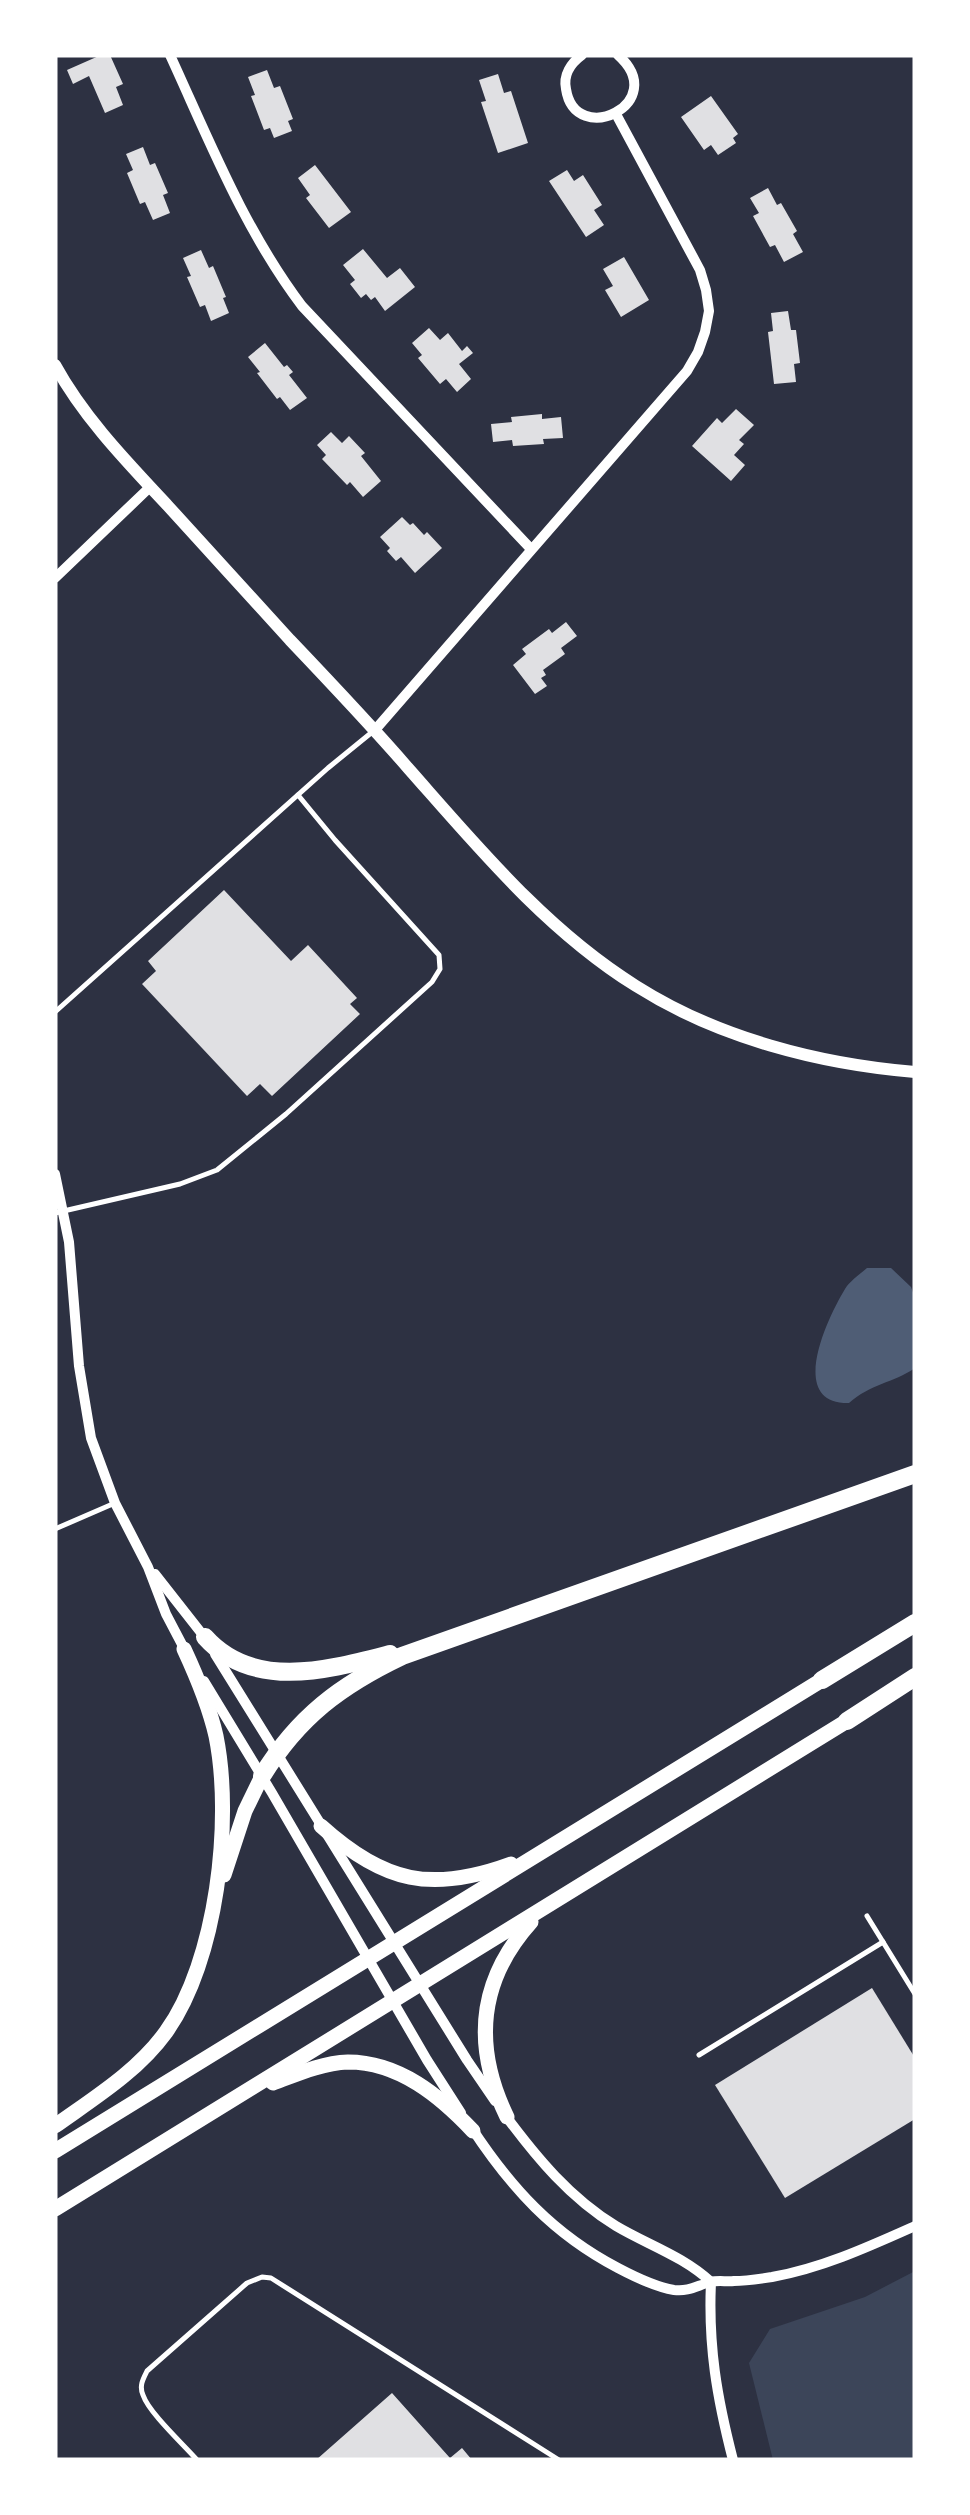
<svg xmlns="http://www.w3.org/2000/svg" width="970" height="2515" viewBox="0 0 970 2515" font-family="Overpass,sans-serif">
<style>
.green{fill:#3c4559}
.water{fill:#4f5d75}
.building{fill:#e0e0e3}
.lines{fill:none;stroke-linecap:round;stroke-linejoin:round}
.service{stroke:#fff;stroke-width:5}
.minor{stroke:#fff;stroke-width:10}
.tertiary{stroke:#fff;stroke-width:12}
.primary{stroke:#fff;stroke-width:15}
.motorway{stroke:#fff;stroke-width:18}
</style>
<rect width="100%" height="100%" fill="#2d3142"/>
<polygon class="green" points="915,2271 915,2460 773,2460 749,2363 770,2329 865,2297"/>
<path class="water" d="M 867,1268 L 891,1268 L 911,1287 L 915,1298 L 915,1368 C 893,1383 870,1384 849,1403 C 786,1404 828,1317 845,1289 C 850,1281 859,1275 867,1268 Z"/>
<g class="building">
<polygon points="101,55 110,55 123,84 116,87 123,105 105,113 89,76 73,84 67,70"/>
<polygon points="267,70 274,88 280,86 293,119 288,121 292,131 274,138 270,128 264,130 251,96 255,95 248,77"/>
<polygon points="498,74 504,93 511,91 528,143 498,153 481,102 486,101 479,80"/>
<polygon points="711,96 738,134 733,138 736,143 718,155 711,145 704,150 681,117"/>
<polygon points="143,147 150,165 155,163 168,193 163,195 170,213 153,220 145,202 140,204 127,173 133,170 126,154"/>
<polygon points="315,165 351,212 329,228 306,198 310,195 298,178"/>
<polygon points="567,170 574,181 583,175 602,205 594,210 604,225 586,237 549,181"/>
<polygon points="768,188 777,205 781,203 797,231 793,234 803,252 784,262 775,245 770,247 753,216 759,213 750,198"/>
<polygon points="363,249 387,278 400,268 415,287 385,311 375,297 371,300 366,294 361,298 350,284 355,280 343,265"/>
<polygon points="201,250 209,268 213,266 226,297 223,298 229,313 211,321 205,305 200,307 187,277 191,276 183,258"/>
<polygon points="624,257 649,300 621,317 605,290 613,286 603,269"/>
<polygon points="788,311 791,330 796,330 800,363 794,364 796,382 774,384 768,332 773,331 771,313"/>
<polygon points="429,328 440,340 448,333 462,351 467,346 473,353 459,364 471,379 457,392 446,379 440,384 418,358 422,355 412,343"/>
<polygon points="265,343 284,367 287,365 293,372 289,375 307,398 290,410 280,397 277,399 257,373 260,372 248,357"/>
<polygon points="736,409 754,425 739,440 744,444 734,455 745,465 731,481 692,446 717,418 722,423"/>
<polygon points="542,414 542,419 561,417 563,438 543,439 544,444 513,446 512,440 493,442 491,424 512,422 511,417"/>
<polygon points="331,432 342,443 349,436 365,453 361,456 381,481 363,497 350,482 347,485 322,459 326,455 317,445"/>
<polygon points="402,517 410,525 413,523 424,535 427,532 442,548 415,573 401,557 396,561 387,551 390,548 380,537"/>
<polygon points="566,622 577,636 561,648 565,654 543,670 546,675 541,678 547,686 535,694 513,665 526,654 522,649 549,629 552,633"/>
<polygon points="224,890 291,961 308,945 357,998 350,1004 360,1014 272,1096 260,1084 247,1096 142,984 156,971 148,961"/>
<polygon points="872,1988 915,2058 915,2119 785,2198 715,2085"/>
<polygon points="392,2393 450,2458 462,2448 472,2460 316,2460"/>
</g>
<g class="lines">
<g class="service">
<polyline points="55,1012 328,768 371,733"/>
<polyline points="55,1213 180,1184 217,1170 286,1114 432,982 440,969 439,955 335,840 298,795"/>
<polyline points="55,1529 115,1503"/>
<polyline points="867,1916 915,1994"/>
<polyline points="699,2055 883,1942"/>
<path d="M 197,2460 C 184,2445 149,2413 143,2395 C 139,2386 143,2379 147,2371 L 247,2283 L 262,2277 L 271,2278 L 559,2460"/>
</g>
<g class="minor">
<path d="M 170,55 C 210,142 244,229 302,306 L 531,549"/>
<path d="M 582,55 C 571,63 563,75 566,89 C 575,149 672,103 618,55"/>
<polyline points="55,578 150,487"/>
<polyline points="375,730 687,371 698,352 705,332 709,311 706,290 700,270 616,114"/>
<polyline points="55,1174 69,1242 79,1366 91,1438 115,1503 148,1567 166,1614 187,1654"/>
<polyline points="155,1574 206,1639"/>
<polyline points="215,1654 467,2060 495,2101"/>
<polyline points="204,1681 272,1793 427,2060 461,2113"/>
<path d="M 505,2115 C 537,2158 570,2198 616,2226 C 648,2245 683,2256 711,2282"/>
<path d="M 471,2127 C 511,2188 553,2234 618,2268 C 635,2277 655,2287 674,2290 C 689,2292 698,2285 711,2282 C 718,2280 727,2282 734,2281 C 746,2281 759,2279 772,2277 C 822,2268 868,2247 915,2226"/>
<path d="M 711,2282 C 708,2346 717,2398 733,2460"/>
</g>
<path class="tertiary" d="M 55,365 C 84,418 127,462 168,506 C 209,551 249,595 290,640 C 330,682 370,724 408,768 C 477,846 546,930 636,986 C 718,1038 819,1064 915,1072"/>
<g class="primary">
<path d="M 321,1826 C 384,1883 432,1893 511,1864"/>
<polyline points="224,1875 245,1811 262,1776"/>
<path d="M 273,2083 C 297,2074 322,2063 348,2062 C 399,2062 440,2096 473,2131"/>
<path d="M 507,2117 C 473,2047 478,1981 531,1922"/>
<path d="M 55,2126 C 94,2098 137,2072 166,2032 C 217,1961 233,1820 216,1736 C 209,1705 197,1677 184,1649"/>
<polyline points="55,2151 822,1680"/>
<polyline points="55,2209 847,1721"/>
</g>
<g class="motorway">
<path d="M 205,1637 C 253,1691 328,1670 390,1654"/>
<polyline points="822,1680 915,1623"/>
<polyline points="847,1721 915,1677"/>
<path d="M 262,1776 C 298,1717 341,1685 402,1656 L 915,1474"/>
</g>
</g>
<rect width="970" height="2515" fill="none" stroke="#ffffff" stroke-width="115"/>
</svg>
